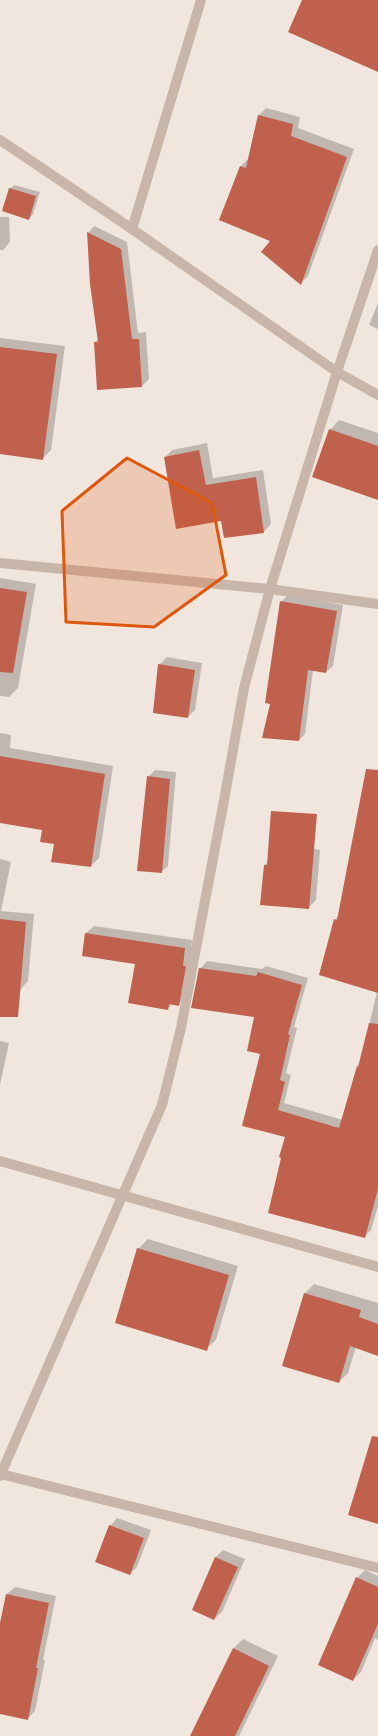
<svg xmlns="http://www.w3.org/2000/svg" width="378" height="1736" viewBox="0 0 378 1736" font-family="'Work Sans',sans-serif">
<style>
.shadow{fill:#0003}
.building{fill:#bf614d}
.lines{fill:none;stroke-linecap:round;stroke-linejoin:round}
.minor{stroke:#c9b6aa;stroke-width:10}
.tertiary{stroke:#c9b6aa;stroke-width:10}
.marked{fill:#df570d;fill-opacity:0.2;stroke:#df570d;stroke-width:3;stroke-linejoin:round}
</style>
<rect width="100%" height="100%" fill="#f1e6dd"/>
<g class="shadow">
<polygon points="266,108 300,117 298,128 354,149 308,276 301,283 271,241 220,219 241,166 248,159 258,116"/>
<polygon points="14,185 40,192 33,214 29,219 10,189"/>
<polygon points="0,217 9,217 10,242 3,250 0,250"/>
<polygon points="94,226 127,242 138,333 146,332 149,379 142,386 95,343 98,339 88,233"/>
<polygon points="378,303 378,329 369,325"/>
<polygon points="0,338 65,346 51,450 42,459 0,453"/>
<polygon points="339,420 378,433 378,499 330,430"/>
<polygon points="207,443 213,478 263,470 271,524 264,532 222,520 165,457 172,450"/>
<polygon points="0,578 36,584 18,688 9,697 0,696"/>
<polygon points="288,595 343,605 333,666 326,672 313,670 305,734 299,740 271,703 281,602"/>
<polygon points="167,657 202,663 195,710 188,717 159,665"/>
<polygon points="0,733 11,735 10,748 113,766 99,858 91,866 55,843 43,829 0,822"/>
<polygon points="155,770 176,772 168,866 161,872 148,777"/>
<polygon points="277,840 320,850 316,900 308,908 265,865 269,861"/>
<polygon points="0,859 11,862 1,911 34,914 28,981 20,990 0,988"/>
<polygon points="378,863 378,1206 371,1230 364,1237 286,1136 261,1054 256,1016 200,969 207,961 262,969 266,966 308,978 294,1027 297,1028 286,1073 291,1075 284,1103 343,1120 357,1067 360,1064 377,992 335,920"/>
<polygon points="94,926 192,940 186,997 178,1005 172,1004 168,1009 137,963 86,933"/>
<polygon points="0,1041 9,1043 0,1085"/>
<polygon points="148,1239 238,1266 216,1340 206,1349 138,1249"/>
<polygon points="314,1284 378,1303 378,1355 356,1347 348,1373 339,1382 284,1365 305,1293"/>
<polygon points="117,1518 151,1530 137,1567 130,1574 110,1526"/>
<polygon points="223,1550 245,1559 222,1612 214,1619 216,1557"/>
<polygon points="365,1570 378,1576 378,1640 375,1638 361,1672 353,1680 357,1578"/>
<polygon points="15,1587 56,1596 43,1660 45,1660 35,1711 28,1718 0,1713 0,1628 7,1594"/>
<polygon points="243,1639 278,1656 239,1736 191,1736 233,1649"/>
</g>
<g class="building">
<polygon points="302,0 378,0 378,72 288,32"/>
<polygon points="258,115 293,124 291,136 347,157 301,285 261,252 270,241 219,220 240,166 246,168"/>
<polygon points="9,188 36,196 29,220 2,211"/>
<polygon points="87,232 121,249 132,339 139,339 142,387 97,390 94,342 98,342 90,284"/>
<polygon points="0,347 57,354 43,460 0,454"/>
<polygon points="329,429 378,446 378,500 312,477"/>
<polygon points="199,450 206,485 256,477 264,533 224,538 221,521 176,529 164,457"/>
<polygon points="0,588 27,592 13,673 0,672"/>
<polygon points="280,601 337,611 326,673 308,670 299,741 262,738 270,704 265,703"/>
<polygon points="158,664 195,670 188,718 153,713"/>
<polygon points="0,756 105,774 91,867 51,862 54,844 40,842 42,830 0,823"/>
<polygon points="366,769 378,770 378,993 319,975 334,919 337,920"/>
<polygon points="147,776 170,779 162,873 137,871"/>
<polygon points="271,811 317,814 309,909 260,905 264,865 267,865"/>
<polygon points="0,919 26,922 18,1017 0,1017"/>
<polygon points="85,933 185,948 183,966 186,966 179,1006 169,1004 168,1010 128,1003 135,964 82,956"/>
<polygon points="199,968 256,976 258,972 302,985 288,1034 290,1035 280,1080 285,1082 278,1110 339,1128 357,1066 358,1067 369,1023 378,1024 378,1189 365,1238 268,1213 281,1158 279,1157 285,1137 242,1126 260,1054 247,1051 254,1017 191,1008"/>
<polygon points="137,1248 229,1275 207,1351 115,1323"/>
<polygon points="304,1293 361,1310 359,1317 378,1324 378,1356 350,1346 339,1383 282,1366"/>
<polygon points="372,1436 378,1437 378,1524 348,1515"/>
<polygon points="109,1525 144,1538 130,1575 95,1562"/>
<polygon points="215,1557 238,1567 214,1620 192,1610"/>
<polygon points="356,1577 378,1587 378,1624 353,1681 318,1665"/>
<polygon points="6,1594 49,1603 36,1668 38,1668 28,1720 0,1714 0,1623"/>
<polygon points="233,1648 269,1666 235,1736 190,1736"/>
</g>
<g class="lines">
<g class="minor">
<polyline points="132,229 201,0"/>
<polyline points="0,563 270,589 378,604"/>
<polyline points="0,1161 378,1267"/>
<polyline points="1,1474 378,1568"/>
<polyline points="0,1476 162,1105 181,1028 225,795 244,688 270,589 337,372 378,250"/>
</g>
<polyline class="tertiary" points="0,140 132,229 337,372 378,395"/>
</g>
<path class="marked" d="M 127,458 L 212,503 L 226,575 L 154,627 L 66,622 L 62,511 Z"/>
</svg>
